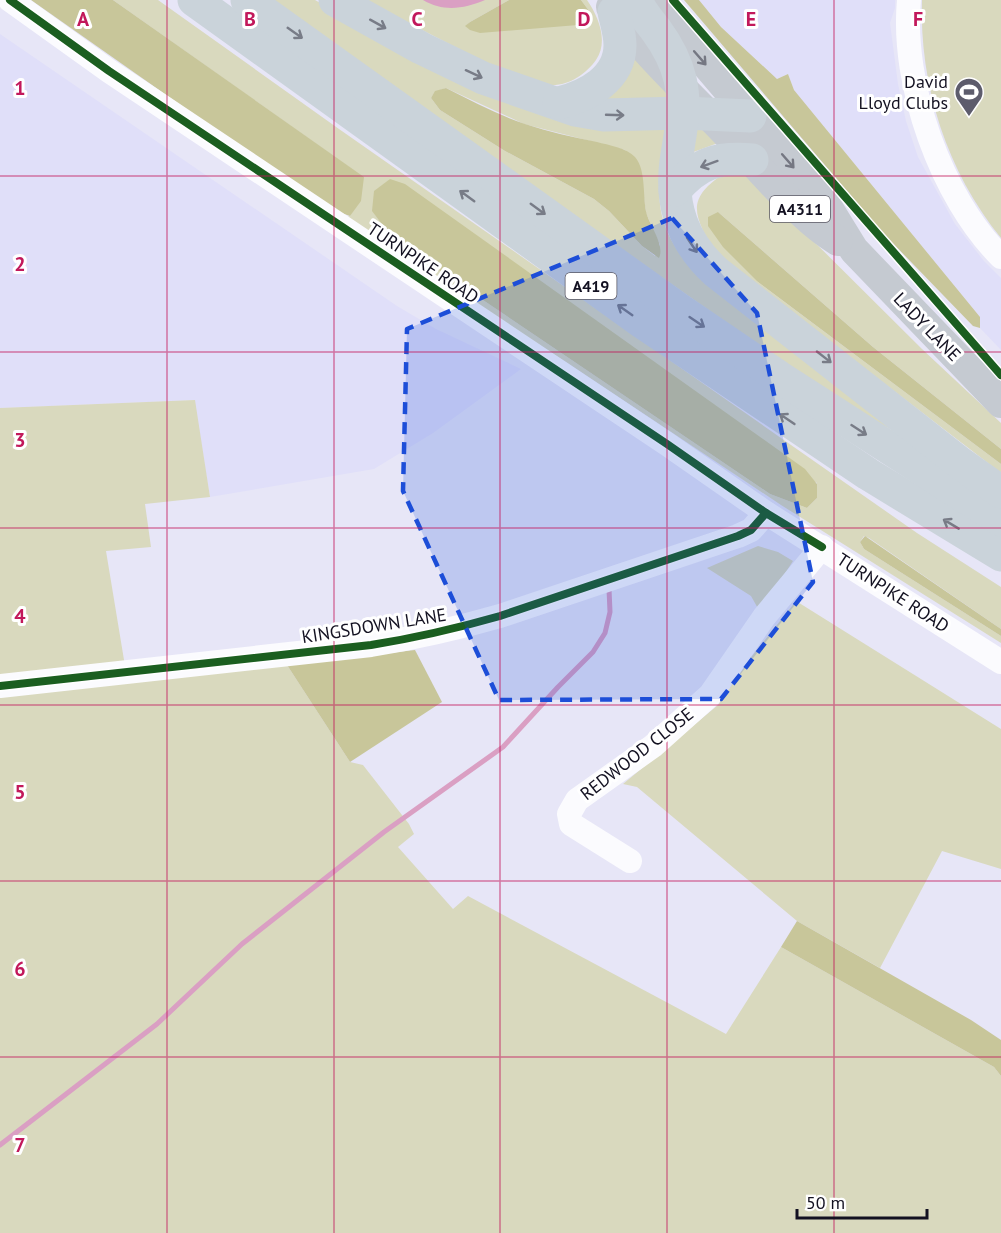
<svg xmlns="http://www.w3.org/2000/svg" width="1001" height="1233" viewBox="0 0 1001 1233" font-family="'PT Sans',sans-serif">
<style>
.built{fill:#e0dff9}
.green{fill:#d9d9be;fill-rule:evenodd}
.forest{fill:#c8c69a}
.water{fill:#da9fc3}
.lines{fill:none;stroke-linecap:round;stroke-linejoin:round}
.stream{stroke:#da9fc3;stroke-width:5}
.minor{stroke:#fbfbfe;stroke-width:24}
.major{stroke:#c5cad1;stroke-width:30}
.highway{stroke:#cad3da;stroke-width:33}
.cycleway-casing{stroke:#fff;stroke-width:11}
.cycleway{stroke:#1b5e20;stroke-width:8}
.oneway{stroke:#787c87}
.oneway2{stroke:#757782}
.marked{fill:#1d4ed8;fill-opacity:0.2;stroke:#1d4ed8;stroke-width:4.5;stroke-dasharray:12 8;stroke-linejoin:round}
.grid{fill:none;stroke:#c2185b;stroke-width:1.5;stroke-opacity:0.55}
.labels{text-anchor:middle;stroke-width:6;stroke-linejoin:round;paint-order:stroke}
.shield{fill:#fff;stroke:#5a5864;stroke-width:1.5}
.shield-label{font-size:16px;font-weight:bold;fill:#131121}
.poi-label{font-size:18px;fill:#131121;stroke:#fff;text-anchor:end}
.street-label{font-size:18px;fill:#131121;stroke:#fff}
.grid-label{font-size:20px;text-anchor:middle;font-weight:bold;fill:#c2185b;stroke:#fff;stroke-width:6;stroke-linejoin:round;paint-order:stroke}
</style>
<rect width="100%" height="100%" fill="#e7e6f7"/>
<g class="built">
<polygon points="699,0 895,0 895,8 890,23 898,84 906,121 918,157 955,224 984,261 1001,278 1001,350 980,328 980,317 794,90 788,74 777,79 721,27"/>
<polygon points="0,34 397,306 436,329 521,369 433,433 374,469 210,497 194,400 0,408"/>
</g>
<g class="green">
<path d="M 113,0 L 158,0 L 339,129 L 917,533 L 1001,587 L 1001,629 L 869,538 L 864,536 L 860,542 L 864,549 L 1001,636 L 1001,643 L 781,505 L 566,362 L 344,218 L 350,216 L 363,177 ZM 394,240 L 817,483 L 817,498 L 807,508 L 770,494 Z"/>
<path d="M 266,0 L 315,0 L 416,57 L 674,120 C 661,175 646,207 682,257 L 916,442 L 847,407 ZM 446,88 L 524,124 L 625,150 L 641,175 L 646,213 L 660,245 L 655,256 L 642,246 L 609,211 L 594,199 L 505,151 L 440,110 L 431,98 L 435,92 Z"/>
<path d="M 363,0 L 509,0 L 470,22 L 466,26 L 590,12 L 581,0 L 587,0 C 598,16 609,41 596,60 C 586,74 569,86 550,85 C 516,82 487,63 457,48 C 426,32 395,16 363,0 Z"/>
<path d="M 922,0 L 1001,0 L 1001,238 C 947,172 919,85 922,0 Z"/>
<polygon points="636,59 674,97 604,102 632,61"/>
<polygon points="693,122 718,143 688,154"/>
<path d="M 722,170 L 749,177 L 922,349 L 1001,423 L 1001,449 L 873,347 L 718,212 L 758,282 L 1001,464 L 1001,473 L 714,253 C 697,218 683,201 722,175 Z"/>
<polygon points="195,400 210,497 145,504 151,547 106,551 125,666 0,679 0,408"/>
<polygon points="758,546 778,552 793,561 760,612 751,596 707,568"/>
<polygon points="796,601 1001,729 1001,869 942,851 880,968 797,921 637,787 623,784 718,705 752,656"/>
<polygon points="287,665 350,762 363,765 409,824 414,834 398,847 453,909 468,896 726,1034 781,947 994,1067 1001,1076 1001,1233 0,1233 0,697"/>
</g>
<g class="forest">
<polygon points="31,0 113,0 364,177 361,201 350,216 327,208"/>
<polygon points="509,0 581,0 590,12 592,22 590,24 480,33 470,30 465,26 470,22"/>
<polygon points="684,0 699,0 721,27 777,79 788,74 794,90 980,317 980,328 973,326 882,232"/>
<path d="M 446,88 C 472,101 498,115 525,124 C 549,132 573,137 597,142 C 608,145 627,148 635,157 C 647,171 642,198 647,215 C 651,227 665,246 659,258 L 642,246 L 609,211 L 594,199 L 505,151 L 440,110 L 431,98 L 435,91 Z"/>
<polygon points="390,179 405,184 805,469 817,484 817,498 807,508 770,494 394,240 372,211 374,191"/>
<polygon points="718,212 873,347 1001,449 1001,464 758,282 723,247 708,226 708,217"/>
<polygon points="865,536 1001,629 1001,636 864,549 860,542"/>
<polygon points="415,650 442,702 350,762 287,665"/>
<polygon points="797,921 971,1020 1001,1040 1001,1076 994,1067 781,947"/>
</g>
<path class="water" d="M 423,0 L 485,0 C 464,9 443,12 423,0 Z"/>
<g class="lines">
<polyline class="stream" points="0,1145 157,1024 242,944 384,832 503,747 558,687 593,652 605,633 610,612 609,589"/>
<g class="minor">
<polyline points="10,0 109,71 667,444 766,513 1001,662"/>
<path d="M 909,0 C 901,84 941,197 1001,257"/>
<path d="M 0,686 L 371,645 C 415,638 458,628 500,616 L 738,536 L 751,530 L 766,513"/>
<polyline points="630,861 571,824 569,814 577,800 653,746 710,695 764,617 822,547"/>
</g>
<g class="major">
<polyline points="651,5 698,55 804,179 830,211 854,250 1001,403"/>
<path d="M 611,7 C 645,54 689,94 729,136 C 760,169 801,219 838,241"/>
</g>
<g class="highway">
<polyline points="194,0 642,322 868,474 1001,555"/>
<polyline points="247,0 680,310 779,377 1001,520"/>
<polyline points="335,0 421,48 483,78 575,110 604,115 683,113 750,116"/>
<path d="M 636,0 C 640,11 649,21 656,30 C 667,45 676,62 680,79 C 687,108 680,133 676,161 C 670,206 683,242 716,272 L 960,463 L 1001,492"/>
<path d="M 559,103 C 587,96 620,79 620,45 C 620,33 616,22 614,12"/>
<path d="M 675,190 C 698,163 717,157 752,160"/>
</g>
<g class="cycleway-casing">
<g id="cycleway">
<polyline points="10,0 109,71 667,444 766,513 822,547"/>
<path d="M 673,0 C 783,124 891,251 1001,375"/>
<path d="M 0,686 L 371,645 C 415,638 458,628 500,616 L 738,536 L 751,530 L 766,513"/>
</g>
</g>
<use href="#cycleway" class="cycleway"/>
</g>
<defs><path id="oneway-shaft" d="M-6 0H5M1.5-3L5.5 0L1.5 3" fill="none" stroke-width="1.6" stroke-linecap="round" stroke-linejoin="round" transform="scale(1.5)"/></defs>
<g class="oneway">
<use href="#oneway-shaft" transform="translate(378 24) rotate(29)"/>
<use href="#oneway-shaft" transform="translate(295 33) rotate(35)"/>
<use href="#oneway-shaft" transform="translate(474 74) rotate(25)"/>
<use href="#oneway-shaft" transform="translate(615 115) rotate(2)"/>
<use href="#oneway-shaft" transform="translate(709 164) rotate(160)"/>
<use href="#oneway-shaft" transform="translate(467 196) rotate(-144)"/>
<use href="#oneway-shaft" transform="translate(538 209) rotate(36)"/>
<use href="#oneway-shaft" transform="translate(692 245) rotate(56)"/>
<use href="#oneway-shaft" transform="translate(625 310) rotate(-145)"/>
<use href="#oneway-shaft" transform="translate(697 322) rotate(34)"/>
<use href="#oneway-shaft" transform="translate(824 357) rotate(38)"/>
<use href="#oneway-shaft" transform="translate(787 419) rotate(-146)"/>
<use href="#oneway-shaft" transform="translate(859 430) rotate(33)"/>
<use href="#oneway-shaft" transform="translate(951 524) rotate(-149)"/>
</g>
<g class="oneway2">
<use href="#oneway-shaft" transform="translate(700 58) rotate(49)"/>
<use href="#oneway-shaft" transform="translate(788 161) rotate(49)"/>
</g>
<path class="marked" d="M 672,218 L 757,313 L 813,582 L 721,699 L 499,700 L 403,491 L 407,329 Z"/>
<path class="grid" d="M 167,0 L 167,1233M 334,0 L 334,1233M 500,0 L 500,1233M 667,0 L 667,1233M 834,0 L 834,1233M 0,176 L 1001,176M 0,352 L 1001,352M 0,528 L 1001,528M 0,705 L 1001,705M 0,881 L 1001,881M 0,1057 L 1001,1057"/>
<defs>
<g id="stadium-pin" transform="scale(1.5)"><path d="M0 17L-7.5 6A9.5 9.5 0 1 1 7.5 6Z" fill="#5d5c6c" stroke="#fff"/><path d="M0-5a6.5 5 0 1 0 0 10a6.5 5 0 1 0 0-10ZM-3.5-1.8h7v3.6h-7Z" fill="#fff"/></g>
</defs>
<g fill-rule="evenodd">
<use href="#stadium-pin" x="969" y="92"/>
</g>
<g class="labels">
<g class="shield">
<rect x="770" y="196" width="60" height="26" rx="4.5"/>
<rect x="565.5" y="273" width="51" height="26" rx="4.5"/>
</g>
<g class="shield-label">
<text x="800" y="215">A4311</text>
<text x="591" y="292">A419</text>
</g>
<g class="poi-label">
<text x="948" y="88">David<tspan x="948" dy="21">Lloyd Clubs</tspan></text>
</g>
<g class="street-label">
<text transform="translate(423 263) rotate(34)" y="6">TURNPIKE ROAD</text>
<text transform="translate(927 327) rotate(46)" y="6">LADY LANE</text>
<text transform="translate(893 593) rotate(33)" y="6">TURNPIKE ROAD</text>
<text transform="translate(374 626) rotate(-9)" y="6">KINGSDOWN LANE</text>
<text transform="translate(637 754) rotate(-38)" y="6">REDWOOD CLOSE</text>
</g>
</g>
<g class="grid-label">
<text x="83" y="26">A</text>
<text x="250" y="26">B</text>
<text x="417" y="26">C</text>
<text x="584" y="26">D</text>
<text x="751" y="26">E</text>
<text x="918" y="26">F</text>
<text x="20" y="95">1</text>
<text x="20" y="271">2</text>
<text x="20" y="447">3</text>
<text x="20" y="623">4</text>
<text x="20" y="799">5</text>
<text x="20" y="976">6</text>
<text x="20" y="1152">7</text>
</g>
<path d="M797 1209v9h130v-9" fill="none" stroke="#131121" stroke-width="3"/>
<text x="806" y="1209" font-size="18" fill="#131121" stroke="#ffffff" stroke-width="4.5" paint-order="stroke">50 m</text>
</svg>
